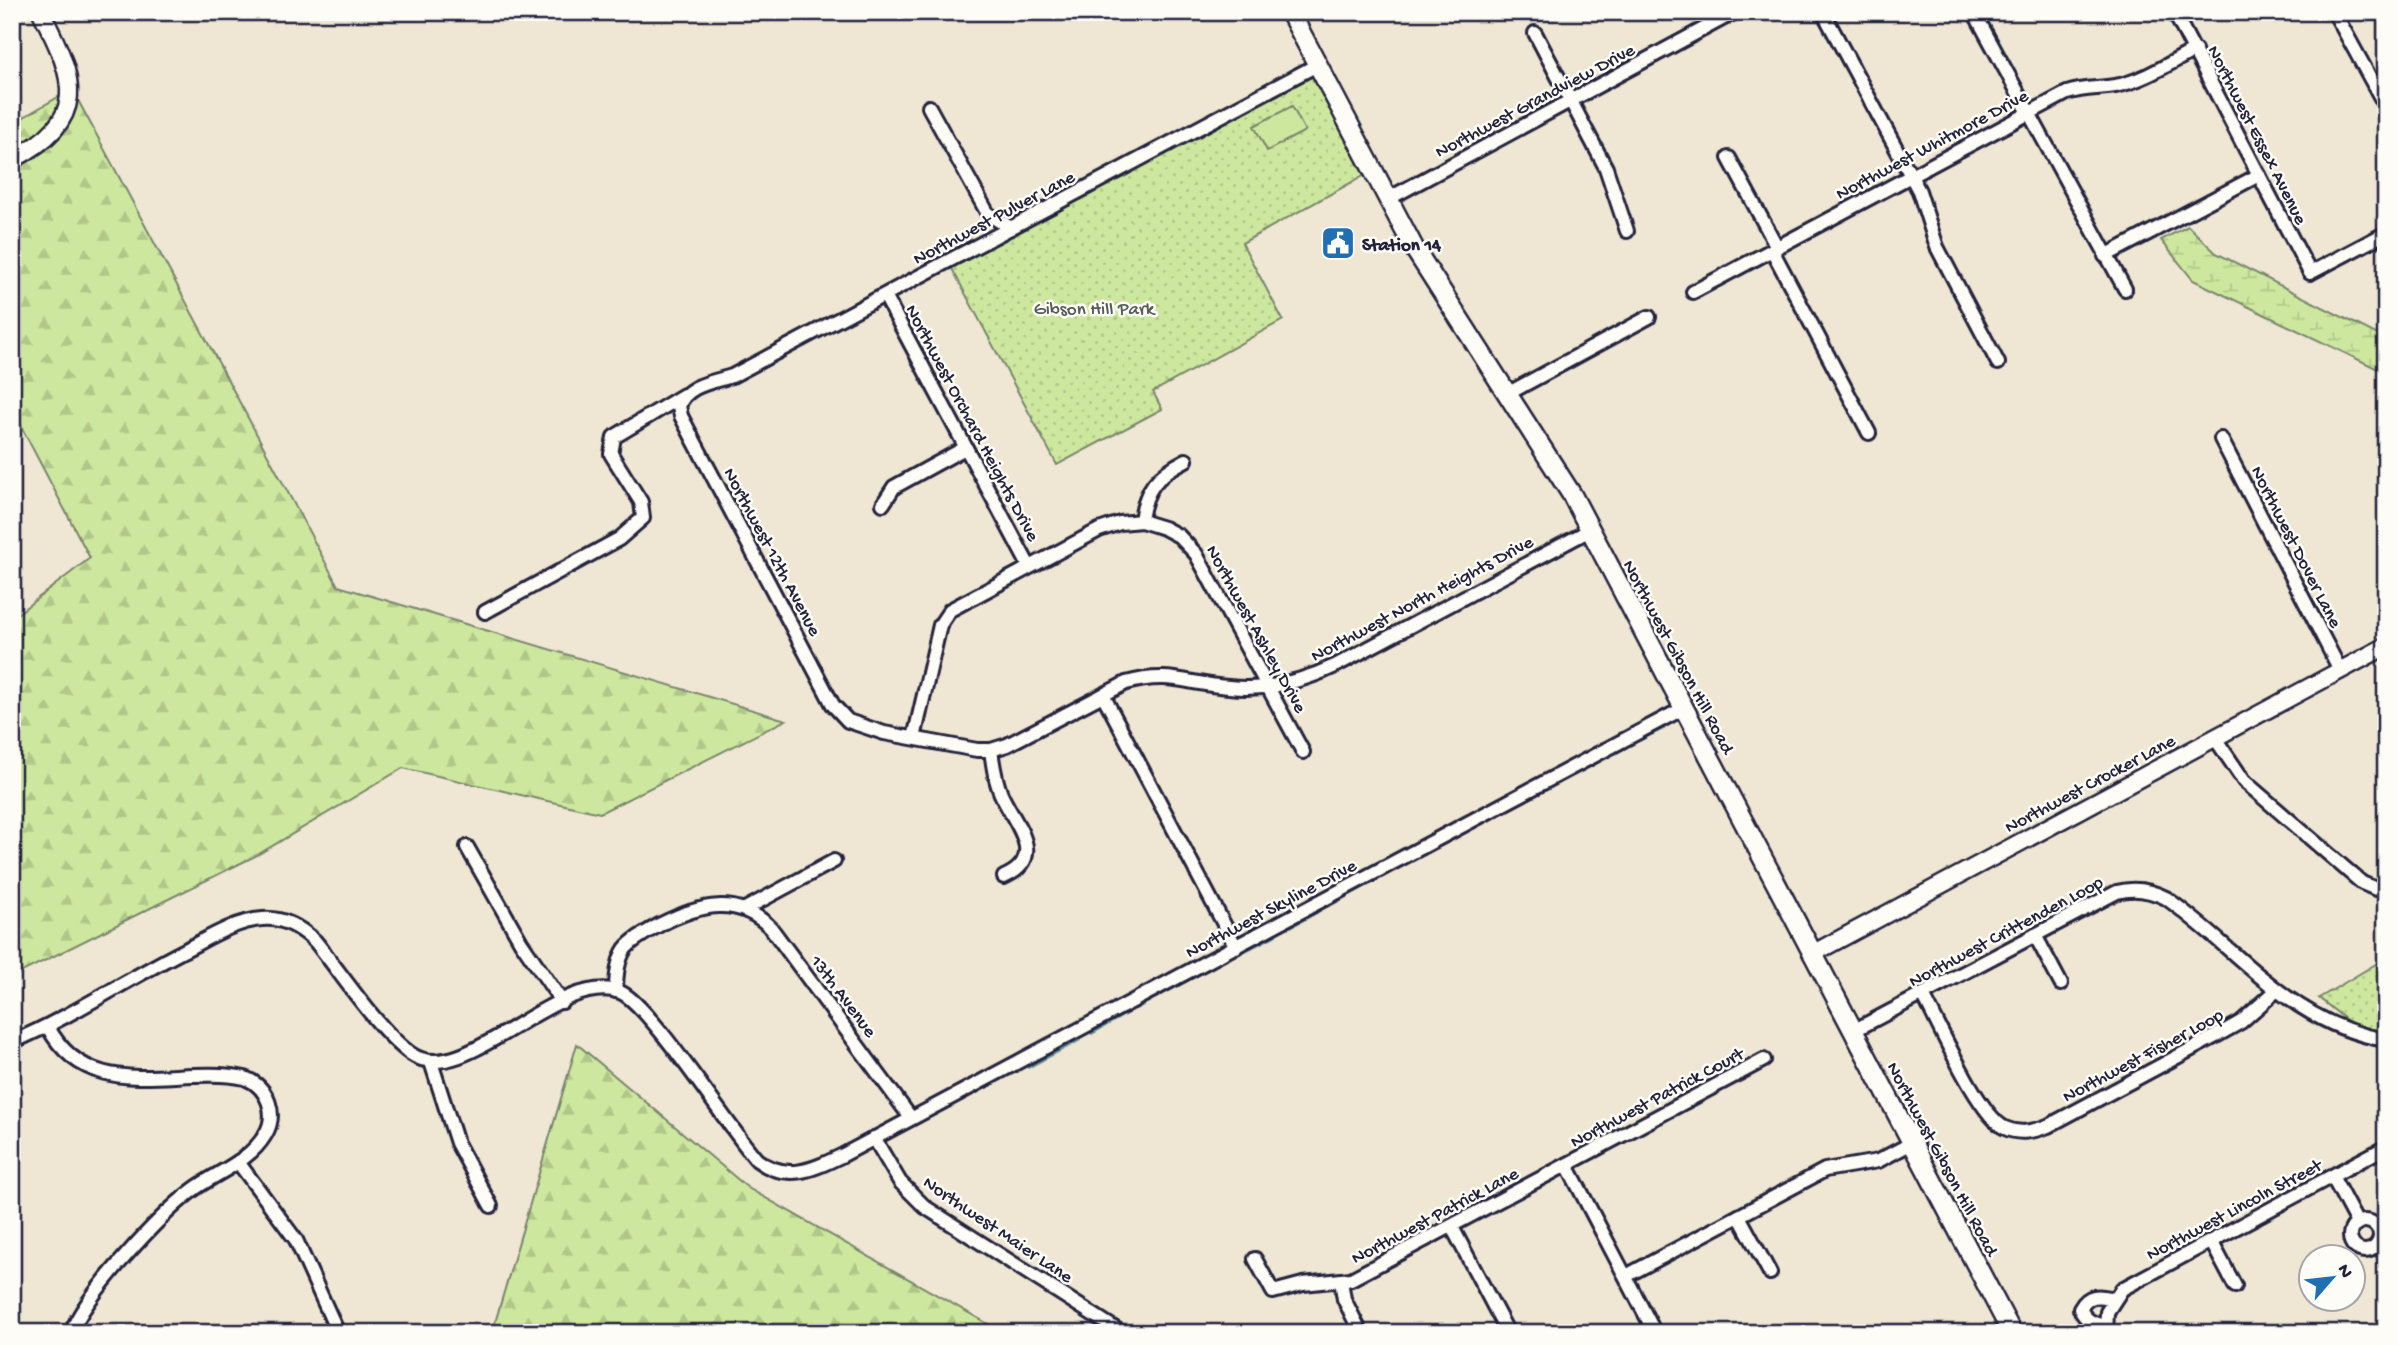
<svg xmlns="http://www.w3.org/2000/svg" width="2398" height="1345" viewBox="0 0 2398 1345" font-family="'Gochi Hand',sans-serif">
<style>
.green{fill:url(#green-dots);stroke:#78856c;stroke-width:2}
.forest{fill:url(#forest-firs);stroke:#78856c;stroke-width:2}
.wetland{fill:url(#wetland-marsh);stroke:#78856c;stroke-width:2}
.pitch{fill:#cde89e;stroke:#78856c;stroke-width:2}
.lines{fill:none;stroke-linecap:round;stroke-linejoin:round}
.stream{stroke:#60919f;stroke-width:3.5}
.minor-casing{stroke:#22223b;stroke-width:18}
.tertiary-casing{stroke:#22223b;stroke-width:21}
.secondary-casing{stroke:#22223b;stroke-width:23}
.minor{stroke:#fdfcf7;stroke-width:12}
.tertiary{stroke:#fdfcf7;stroke-width:16}
.secondary{stroke:#fdfcf7;stroke-width:18}
.labels{text-anchor:middle;stroke-width:5;stroke-linejoin:round;paint-order:stroke}
.street-label{font-size:19px;fill:#22223b;stroke:#fdfcf7}
.poi-label{font-size:19px;font-weight:bold;fill:#22223b;stroke:#fdfcf7;text-anchor:start}
.park-label{font-size:19px;fill:#555d59;stroke:#fdfcf7}
</style>
<defs>
<pattern id="green-dots" width="8" height="8" patternUnits="userSpaceOnUse" patternTransform="scale(1.75)"><rect width="8" height="8" fill="#cde89e"/><path d="M2 2h.1M6 6h.1" fill="none" stroke="#b0c789" stroke-width="1.8" stroke-linecap="round"/></pattern>
<pattern id="forest-firs" width="22" height="20" patternUnits="userSpaceOnUse" patternTransform="scale(1.75)"><rect width="22" height="20" fill="#cde89e"/><path d="M5 1l3.5 6h-7zM16 11l3.5 6h-7z" fill="#b0c789"/></pattern>
<pattern id="wetland-marsh" width="20" height="14" patternUnits="userSpaceOnUse" patternTransform="scale(1.75)"><rect width="20" height="14" fill="#cde89e"/><path d="M1 5h8M5 5V1M11 12h8M15 12V8" fill="none" stroke="#b0c789"/></pattern>
</defs>
<rect width="100%" height="100%" fill="#efe6d4"/>
<filter id="ink" filterUnits="userSpaceOnUse"><feTurbulence type="fractalNoise" baseFrequency=".0143" numOctaves="2"/><feDisplacementMap in="SourceGraphic" scale="14" xChannelSelector="R" yChannelSelector="G"/><feConvolveMatrix kernelMatrix="1 2 1 2 8 2 1 2 1" color-interpolation-filters="sRGB"/></filter>
<g filter="url(#ink)">
<g class="green">
<polygon points="1313,75 1365,175 1242,243 1283,320 1153,392 1162,409 1057,465 950,265"/>
<polygon points="2386,958 2386,1031 2355,1027 2319,998"/>
</g>
<g class="forest">
<polygon points="72,89 338,586 786,720 600,813 403,768 257,855 12,977 12,618 90,558 12,409 12,124"/>
<polygon points="577,1044 748,1188 1004,1333 492,1333"/>
</g>
<polygon class="wetland" points="2188,226 2216,253 2386,339 2386,373 2193,280 2161,240"/>
<polygon class="pitch" points="1292,106 1305,131 1267,151 1254,126"/>
<g class="lines">
<g class="stream">
<polyline points="1641,739 1664,728"/>
<polyline points="1615,753 1626,747"/>
<polyline points="1487,820 1598,762"/>
<polyline points="1407,863 1471,829"/>
<polyline points="1332,904 1389,873"/>
<polyline points="1291,926 1317,912"/>
<polyline points="1246,950 1275,935"/>
<polyline points="1136,1008 1214,966"/>
<polyline points="1092,1033 1128,1012"/>
<polyline points="1028,1067 1079,1040"/>
</g>
<g class="minor-casing">
<g id="minor">
<polyline points="1823,12 1919,191 1937,247 1998,363"/>
<polyline points="1974,12 2125,289"/>
<polyline points="2174,12 2310,273 2386,233"/>
<polyline points="2334,12 2386,107"/>
<polyline points="1535,33 1606,168 1627,231"/>
<path d="M 1317,65 L 732,376 C 713,382 686,385 679,406 L 681,416 L 833,705 L 848,721 L 884,733 L 977,750 L 991,750 L 1007,745 L 1126,683 C 1170,671 1187,684 1229,687 C 1266,691 1301,682 1335,666 L 1590,530"/>
<polyline points="929,107 988,214 1011,228"/>
<polyline points="1729,158 1777,247"/>
<polyline points="1388,199 1735,12"/>
<polyline points="1772,250 1869,433"/>
<polyline points="2105,256 2259,175"/>
<path d="M 1693,292 L 2067,93 C 2085,87 2097,89 2115,86 C 2143,81 2170,63 2195,50"/>
<polyline points="885,296 1029,566"/>
<polyline points="1509,393 1649,317"/>
<polyline points="2221,439 2340,670"/>
<polyline points="883,504 894,487 965,448"/>
<path d="M 1141,521 C 1145,488 1157,475 1186,460"/>
<polyline points="485,612 619,539 643,518 641,502 611,454 614,437 684,395"/>
<polyline points="1103,695 1236,947"/>
<polyline points="914,738 940,625 950,610 1099,530 1120,523 1141,521 1164,528 1179,536 1196,554 1303,752"/>
<polyline points="2215,738 2244,781 2362,883 2376,889 2386,889"/>
<path d="M 991,750 C 993,765 995,780 1001,794 C 1014,824 1049,857 1004,877"/>
<polyline points="467,847 521,942 562,1002"/>
<polyline points="745,909 834,861"/>
<polyline points="2035,935 2061,984"/>
<path d="M 616,991 C 616,977 617,961 625,949 C 634,938 649,931 661,924 C 699,905 737,894 771,928 L 911,1118"/>
<path d="M 1923,995 C 1939,1024 1978,1115 2005,1128 C 2020,1135 2034,1131 2048,1126 L 2216,1036 L 2241,1022 L 2276,991"/>
<path d="M 48,1027 C 90,1106 175,1064 245,1078 C 268,1087 278,1114 265,1135 C 249,1162 217,1172 193,1190 C 160,1215 85,1295 71,1333"/>
<path d="M 1853,1031 L 2117,892 C 2135,887 2150,890 2166,898 C 2241,951 2290,1024 2386,1040"/>
<path d="M 12,1042 C 71,1017 129,978 187,949 C 210,937 236,921 262,919 C 282,917 300,927 315,941 C 341,973 378,1030 411,1054 C 464,1091 559,969 620,992 C 649,1003 730,1130 757,1160 C 787,1182 812,1170 843,1155 L 1684,708"/>
<polyline points="431,1062 457,1143 491,1206"/>
<polyline points="874,1138 900,1182 925,1207 1122,1333"/>
<polyline points="238,1162 296,1240 338,1333"/>
<polyline points="1567,1165 1655,1333"/>
<polyline points="2332,1176 2357,1223"/>
<polyline points="1739,1216 1770,1273"/>
<circle cx="2365" cy="1236" r="15"/>
<polyline points="1452,1227 1508,1333"/>
<polyline points="2211,1241 2235,1286"/>
<polyline points="1255,1259 1273,1292 1303,1284 1351,1279 1764,1060"/>
<polyline points="1626,1276 1825,1170 1878,1161 1912,1143"/>
<polyline points="1341,1281 1344,1299 1361,1333"/>
<path d="M 2106,1326 C 2093,1324 2086,1321 2080,1309 C 2088,1294 2099,1295 2113,1299"/>
<polyline points="2106,1333 2107,1312 2122,1289 2386,1147"/>
</g>
</g>
<g class="tertiary-casing">
<g id="tertiary">
<path d="M 12,160 C 89,119 77,82 41,12"/>
<polyline points="1812,954 2386,646"/>
</g>
</g>
<g class="secondary-casing">
<polyline id="secondary" points="1290,12 1414,248 1572,495 2012,1333"/>
</g>
<use href="#minor" class="minor"/>
<use href="#tertiary" class="tertiary"/>
<use href="#secondary" class="secondary"/>
</g>
</g>
<defs>
<g id="civic-square" transform="scale(1.75)"><rect x="-9" y="-9" width="18" height="18" rx="4" fill="#1f6fb2" stroke="#fdfcf7"/><path d="M-.6-6.5H3V-4.5H.6V-3L4-1V1h2V6H-6V1h2V-1L-.6-3ZM-1.2 2.5V6h2.4V2.5Z" fill="#fff"/></g>
</defs>
<g fill-rule="evenodd">
<use href="#civic-square" x="1338" y="243"/>
</g>
<g class="labels">
<g class="street-label">
<text transform="translate(1534 99) rotate(-28)" y="7">Northwest Grandview Drive</text>
<text transform="translate(2259 134) rotate(63)" y="7">Northwest Essex Avenue</text>
<text transform="translate(1931 143) rotate(-28)" y="7">Northwest Whitmore Drive</text>
<text transform="translate(993 216) rotate(-28)" y="7">Northwest Pulver Lane</text>
<text transform="translate(974 422) rotate(62)" y="7">Northwest Orchard Heights Drive</text>
<text transform="translate(2298 546) rotate(63)" y="7">Northwest Dover Lane</text>
<text transform="translate(774 551) rotate(62)" y="7">Northwest 12th Avenue</text>
<text transform="translate(1421 597) rotate(-28)" y="7">Northwest North Heights Drive</text>
<text transform="translate(1258 628) rotate(61)" y="7">Northwest Ashley Drive</text>
<text transform="translate(1680 656) rotate(62)" y="7">Northwest Gibson Hill Road</text>
<text transform="translate(2089 782) rotate(-28)" y="7">Northwest Crocker Lane</text>
<text transform="translate(1270 907) rotate(-28)" y="7">Northwest Skyline Drive</text>
<text transform="translate(2005 930) rotate(-28)" y="7">Northwest Crittenden Loop</text>
<text transform="translate(845 995) rotate(53)" y="7">13th Avenue</text>
<text transform="translate(2142 1054) rotate(-28)" y="7">Northwest Fisher Loop</text>
<text transform="translate(1656 1096) rotate(-28)" y="7">Northwest Patrick Court</text>
<text transform="translate(1944 1158) rotate(62)" y="7">Northwest Gibson Hill Road</text>
<text transform="translate(2233 1208) rotate(-28)" y="7">Northwest Lincoln Street</text>
<text transform="translate(1434 1214) rotate(-28)" y="7">Northwest Patrick Lane</text>
<text transform="translate(999 1228) rotate(34)" y="7">Northwest Maier Lane</text>
</g>
<g class="poi-label">
<text x="1362" y="250">Station 14</text>
</g>
<g class="park-label">
<text x="1094" y="314">Gibson Hill Park</text>
</g>
</g>
<rect width="2398" height="1345" fill="none" stroke="#fdfcf7" stroke-width="42"/>
<rect x="21" y="21" width="2356" height="1303" fill="none" stroke="#22223b" stroke-width="2.5" filter="url(#ink)"/>
<g transform="translate(2332 1278) rotate(62)"><circle r="33" fill="#fdfcf7" stroke="#a5a5ac" stroke-width="2"/>
<path d="M0-5L12 26L0 18L-12 26Z" fill="#1f6fb2"/>
<text y="-10" font-size="19" font-weight="bold" text-anchor="middle" fill="#22223b">N</text>
</g>
</svg>
